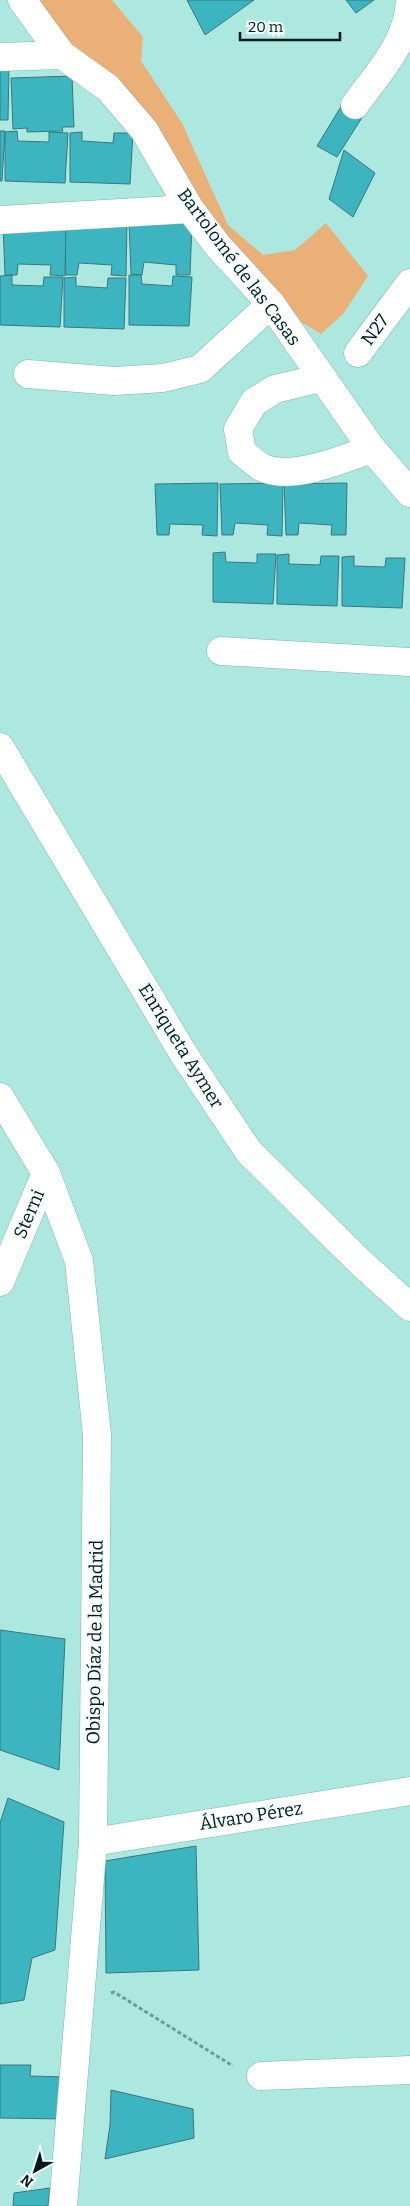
<svg xmlns="http://www.w3.org/2000/svg" width="410" height="2206" viewBox="0 0 410 2206" font-family="Bitter,serif">
<style>
.green{fill:#ebb078}
.building{fill:#3db5c1;stroke:#3c767d}
.lines{fill:none;stroke-linecap:round;stroke-linejoin:round}
.minor-casing{stroke:#7cb6ae;stroke-width:29}
.path{stroke:#6d9b95;stroke-width:3;stroke-dasharray:4 2.5;stroke-linecap:butt}
.minor{stroke:#fff;stroke-width:28}
.labels{text-anchor:middle;stroke-width:4;stroke-linejoin:round;paint-order:stroke}
.street-label{font-size:18px;fill:#021816;stroke:#f3fefc}
</style>
<rect width="100%" height="100%" fill="#ade8e0"/>
<polygon class="green" points="22,0 112,0 143,37 141,61 182,123 228,225 263,255 295,250 326,223 368,276 344,313 321,334 271,304 144,130"/>
<g class="building">
<polygon points="187,0 254,0 205,35"/>
<polygon points="346,0 374,0 356,13"/>
<polygon points="0,68 9,68 8,120 0,120"/>
<polygon points="72,76 74,127 62,127 63,131 27,132 27,128 13,129 11,78"/>
<polygon points="342,105 363,116 337,157 317,146"/>
<polygon points="0,131 5,131 2,181 0,181"/>
<polygon points="17,131 18,141 49,142 49,132 68,133 65,183 5,181 5,132"/>
<polygon points="82,132 82,141 113,143 114,133 133,133 130,184 70,182 70,133"/>
<polygon points="344,150 375,173 353,217 329,199"/>
<polygon points="64,223 127,223 126,276 111,275 112,265 79,263 77,275 66,275"/>
<polygon points="66,223 65,276 50,275 51,265 18,264 17,275 5,275 3,224"/>
<polygon points="129,223 192,223 190,275 176,275 176,265 144,262 142,275 131,274"/>
<polygon points="12,275 12,285 43,286 44,277 63,277 60,327 0,325 0,276"/>
<polygon points="129,275 141,275 142,284 172,286 173,276 192,277 189,326 129,325"/>
<polygon points="76,277 76,286 107,288 108,278 126,278 124,329 64,327 64,278"/>
<polygon points="218,483 217,536 202,535 203,525 170,524 169,535 157,535 155,484"/>
<polygon points="283,483 282,536 267,535 268,525 235,523 233,535 222,535 220,484"/>
<polygon points="347,483 346,535 331,535 332,525 299,523 298,535 286,535 284,484"/>
<polygon points="225,552 226,562 257,563 257,554 276,554 273,604 213,602 213,553"/>
<polygon points="289,554 289,564 320,565 321,556 339,556 337,606 277,604 277,555"/>
<polygon points="354,556 354,566 385,567 386,558 405,558 402,608 342,606 342,557"/>
<polygon points="0,1630 65,1639 59,1770 0,1750"/>
<polygon points="8,1798 64,1822 55,1950 32,1958 24,2000 0,2004 0,1823"/>
<polygon points="196,1846 199,1970 106,1973 105,1861"/>
<polygon points="0,2065 31,2065 30,2076 65,2077 65,2119 0,2118"/>
<polygon points="111,2090 193,2109 194,2138 105,2159 110,2125"/>
<polygon points="50,2188 48,2206 13,2206 14,2193"/>
</g>
<g class="lines">
<g class="minor-casing">
<g id="minor">
<polyline points="22,0 62,55 108,88 144,130 190,209 218,246 271,304 372,449 410,493"/>
<polyline points="0,57 62,55"/>
<path d="M 355,105 C 378,73 409,41 410,0"/>
<polyline points="0,220 190,209"/>
<polyline points="358,353 410,283"/>
<polyline points="28,374 114,381 163,378 200,369 271,304"/>
<path d="M 321,378 L 275,389 L 254,402 L 238,429 L 242,452 C 248,457 255,463 261,467 C 292,482 342,459 372,449"/>
<polyline points="221,651 410,662"/>
<polyline points="0,747 183,1053 249,1152 360,1262 410,1307"/>
<polyline points="0,1097 46,1173 79,1261 97,1435 93,1842 63,2206"/>
<polyline points="0,1282 46,1173"/>
<polyline points="93,1842 410,1791"/>
<polyline points="261,2076 410,2070"/>
</g>
</g>
<polyline class="path" points="111,1993 114,1992 233,2066"/>
<use href="#minor" class="minor"/>
</g>
<g class="labels">
<g class="street-label">
<text transform="translate(239 267) rotate(53)" y="6">Bartolomé de las Casas</text>
<text transform="translate(375 330) rotate(-54)" y="6">N27</text>
<text transform="translate(181 1046) rotate(58)" y="6">Enriqueta Aymer</text>
<text transform="translate(29 1214) rotate(-67)" y="6">Sterni</text>
<text transform="translate(95 1642) rotate(-89)" y="6">Obispo Díaz de la Madrid</text>
<text transform="translate(251 1816) rotate(-9)" y="6">Álvaro Pérez</text>
</g>
</g>
<g transform="translate(35 2171) rotate(219)" stroke="#f3fefc" stroke-width="4" paint-order="stroke">
<path d="M0-4L9 19L0 12L-9 19Z" fill="#021816"/>
<text y="-8" font-size="14" font-weight="bold" text-anchor="middle" fill="#021816">N</text>
</g>
<path d="M240 32v8h100v-8" fill="none" stroke="#021816" stroke-width="2.5"/>
<text x="248" y="32" font-size="15" fill="#021816" stroke="#f3fefc" stroke-width="4" paint-order="stroke">20 m</text>
</svg>
